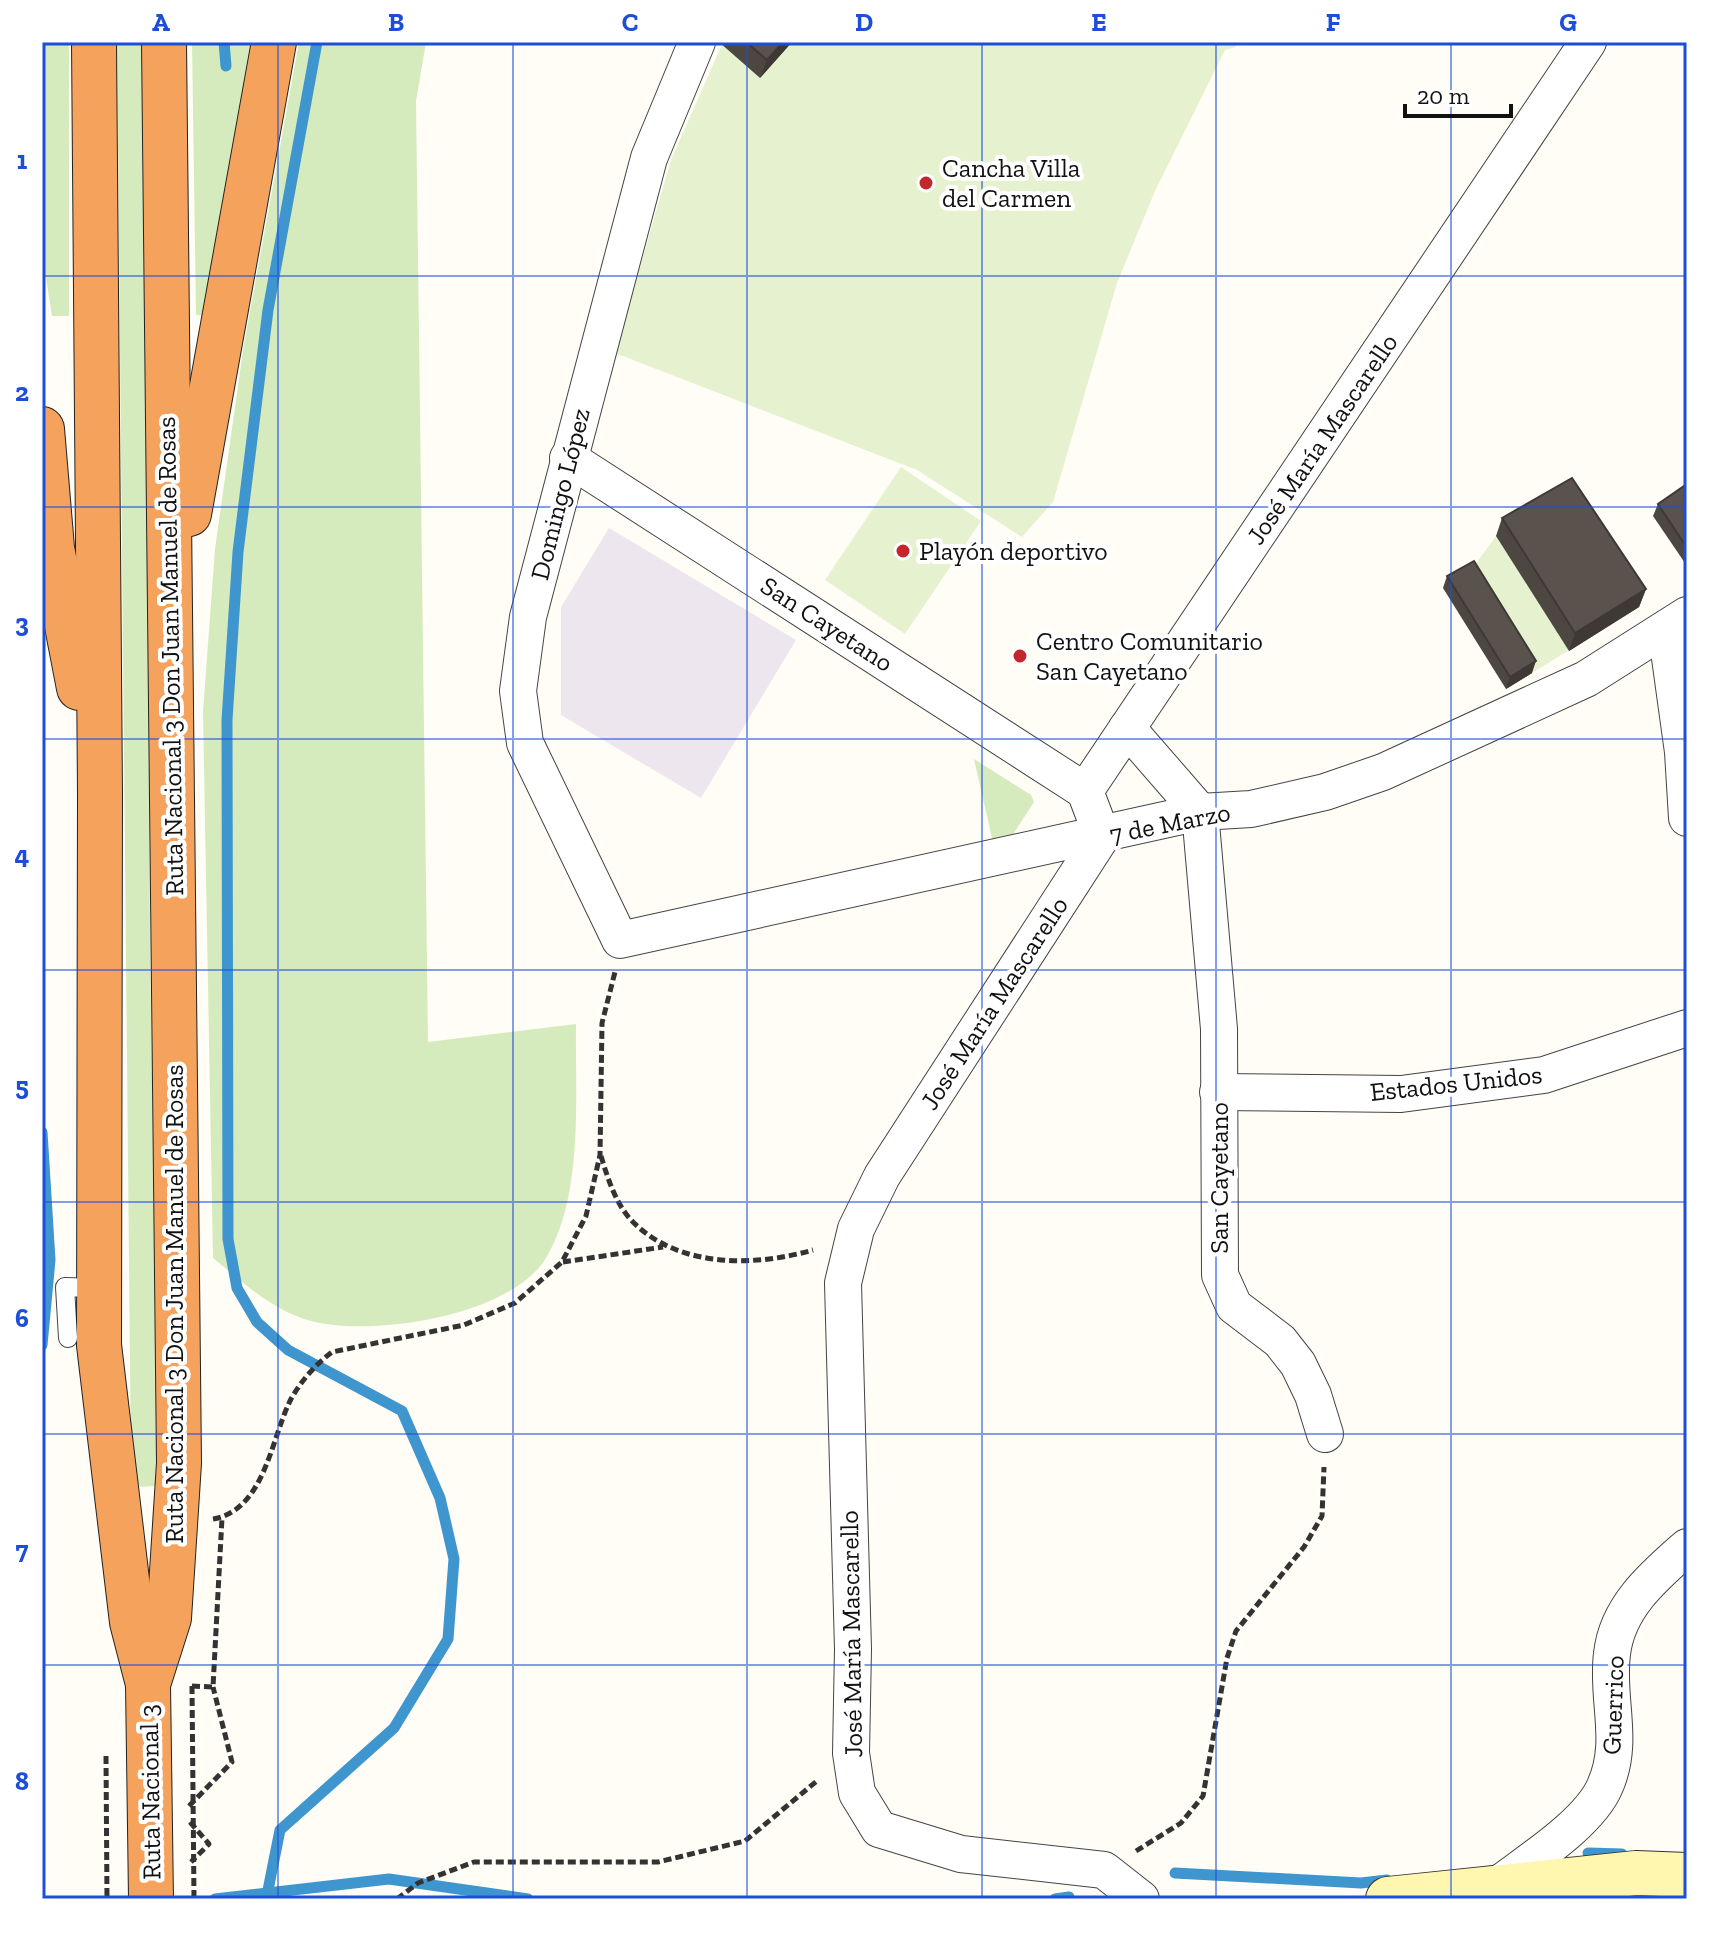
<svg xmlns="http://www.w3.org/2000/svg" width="1729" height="1941" viewBox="0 0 1729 1941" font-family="'Zilla Slab',serif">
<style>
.industrial{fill:#eee6ef}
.green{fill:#d5ebbd}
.pitch{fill:#e6f2cf}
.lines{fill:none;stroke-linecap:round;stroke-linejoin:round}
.stream{stroke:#3f96cf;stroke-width:11}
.lane-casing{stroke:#444;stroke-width:20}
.street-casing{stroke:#444;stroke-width:38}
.secondary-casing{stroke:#333;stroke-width:46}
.highway-casing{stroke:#222;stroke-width:46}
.path{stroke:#333;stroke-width:5;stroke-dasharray:8 4;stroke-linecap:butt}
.lane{stroke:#fff;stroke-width:18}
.street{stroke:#fff;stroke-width:36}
.secondary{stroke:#fff6b0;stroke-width:44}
.highway{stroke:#f5a25d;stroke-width:44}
.path-bridge{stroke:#333;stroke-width:5;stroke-dasharray:8 4;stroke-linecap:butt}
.wall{fill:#4d4742}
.shaded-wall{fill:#3f3936}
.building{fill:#5a524d;stroke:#3f3936;stroke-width:2}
.grid{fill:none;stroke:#1d4ed8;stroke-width:2;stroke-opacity:0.55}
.poi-dot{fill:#c4262e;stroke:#fff;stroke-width:3}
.labels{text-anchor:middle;stroke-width:8;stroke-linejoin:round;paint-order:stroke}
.poi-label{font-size:26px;fill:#111;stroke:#fff;text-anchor:start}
.street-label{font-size:26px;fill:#111;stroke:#fff}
.neatline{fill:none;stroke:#1d4ed8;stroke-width:3}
.grid-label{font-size:26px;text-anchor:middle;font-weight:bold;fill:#1d4ed8}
</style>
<rect width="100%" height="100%" fill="#fffdf5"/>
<polygon class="industrial" points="609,528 796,640 701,798 561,715 561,607"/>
<g class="green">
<polygon points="42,42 69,42 69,316 52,316 42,252"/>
<polygon points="117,42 144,42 150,944 158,1465 155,1486 140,1487 131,1466"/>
<polygon points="192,42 258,42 205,315 196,315"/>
<path d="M 299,42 L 426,42 L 416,101 L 428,1042 L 576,1024 C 575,1096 584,1195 546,1258 C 511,1315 381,1335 320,1323 C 277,1315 245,1284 213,1258 L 203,712 L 215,549 L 243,350 Z"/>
<polygon points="974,759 1031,795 1034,802 1010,839 994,847"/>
</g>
<g class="pitch">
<polygon points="723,42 1236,42 1236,47 1225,50 1155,191 1117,283 1053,502 1022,537 917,470 615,353 671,160"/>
<polygon points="901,467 981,521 905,634 825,580"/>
<polygon points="1496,536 1639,607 1506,689 1443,588 1469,573"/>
</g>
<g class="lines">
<g class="stream">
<polyline points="224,42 226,66"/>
<polyline points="42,1132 50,1260 42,1345"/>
<polyline points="1588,1853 1622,1854"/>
<polyline points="1175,1873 1361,1883 1387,1880"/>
<polyline points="267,1895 280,1830 394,1728 448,1639 454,1559 440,1498 402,1411 288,1350 257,1322 237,1288 228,1239 227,720 238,552 268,310 317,42"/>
<polyline points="215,1899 389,1879 528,1899"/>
<polyline points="1055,1899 1069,1897"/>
</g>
<g class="lane-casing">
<polyline id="lane" points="68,1338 65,1287 100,1288"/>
</g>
<g class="street-casing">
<g id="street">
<polyline points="697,42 649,158 528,617 518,691 525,743 620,940 1200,812 1251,809 1325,792 1383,772 1586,679 1687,615"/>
<polyline points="568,458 1085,791"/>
<polyline points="1666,629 1683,752 1687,818"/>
<polyline points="1127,728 1200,812 1219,1029 1220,1275 1234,1306 1280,1341 1298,1364 1313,1395 1325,1434"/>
<polyline points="1218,1092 1401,1094 1544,1075 1687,1028"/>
<path d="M 1494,1888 C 1527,1862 1589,1824 1605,1786 C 1625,1741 1606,1699 1612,1654 C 1617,1607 1654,1576 1687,1547"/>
<polyline points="1141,1899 1104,1870 961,1854 879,1829 857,1793 851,1753 853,1649 843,1283 856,1229 882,1176 1102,836 1085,791 1588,42"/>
</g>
</g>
<g class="secondary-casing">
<polyline id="secondary" points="1388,1899 1636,1873 1687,1875"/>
</g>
<g class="highway-casing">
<g id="highway">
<polyline points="94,42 100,793 99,1345 132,1622 148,1684 151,1899"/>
<polyline points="42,429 52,548 79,688"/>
<polyline points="189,514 274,42"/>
<polyline points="148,1684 169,1618 179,1463 164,42"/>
</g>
</g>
<g class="path">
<path d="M 601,1156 C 608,1179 616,1205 633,1222 C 679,1268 754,1267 813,1250"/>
<polyline points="563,1262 663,1247"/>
<path d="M 213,1519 C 265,1510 271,1438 291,1399 C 301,1381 316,1364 332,1352 L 464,1325 L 515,1303 L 562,1262 L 586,1216 L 600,1155 L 602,1023 L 615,972"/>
<polyline points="192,1686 213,1687 222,1518"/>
<polyline points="106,1756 107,1899"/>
<polyline points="189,1806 232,1762 213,1687"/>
<polyline points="190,1822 209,1844 191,1862"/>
<polyline points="1136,1851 1181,1823 1203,1796 1227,1658 1236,1631 1304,1547 1322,1516 1324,1467"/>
<polyline points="397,1899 418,1883 474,1862 658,1862 745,1841 818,1780"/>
</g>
<use href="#lane" class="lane"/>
<use href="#street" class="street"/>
<use href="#secondary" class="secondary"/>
<use href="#highway" class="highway"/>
<polyline class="path-bridge" points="192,1686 194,1899"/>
</g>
<g class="wall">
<polygon points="719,42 792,42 760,78"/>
<polygon points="1687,484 1687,566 1653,516 1658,504"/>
<polygon points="1502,518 1646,589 1639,607 1569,651 1496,536"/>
<polygon points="1447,576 1532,673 1506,689 1443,588"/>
</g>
<g class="shaded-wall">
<polygon points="783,42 792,42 760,78 767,60"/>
<polygon points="1646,589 1639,607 1569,651 1575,633"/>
<polygon points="1536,661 1532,673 1506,689 1510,677"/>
</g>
<g class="building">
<polygon points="746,42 783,42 767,60"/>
<polygon points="1572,478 1646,589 1575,633 1502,518"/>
<polygon points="1687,484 1687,548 1658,504"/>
<polygon points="1474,561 1536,661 1510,677 1447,576"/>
</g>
<path class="grid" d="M 278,42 L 278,1899M 513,42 L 513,1899M 747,42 L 747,1899M 982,42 L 982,1899M 1216,42 L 1216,1899M 1451,42 L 1451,1899M 42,276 L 1687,276M 42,507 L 1687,507M 42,739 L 1687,739M 42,970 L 1687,970M 42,1202 L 1687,1202M 42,1434 L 1687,1434M 42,1665 L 1687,1665"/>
<g class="poi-dot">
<circle cx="926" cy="183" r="8"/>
<circle cx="903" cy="551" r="8"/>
<circle cx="1020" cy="656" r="8"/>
</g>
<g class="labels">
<g class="poi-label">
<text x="942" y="177">Cancha Villa<tspan x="942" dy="30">del Carmen</tspan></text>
<text x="919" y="560">Playón deportivo</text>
<text x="1036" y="650">Centro Comunitario<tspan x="1036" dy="30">San Cayetano</tspan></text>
</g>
<g class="street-label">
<text transform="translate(1322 439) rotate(-56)" y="9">José María Mascarello</text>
<text transform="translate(560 494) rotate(-76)" y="9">Domingo López</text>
<text transform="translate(827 624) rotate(33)" y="9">San Cayetano</text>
<text transform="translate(170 656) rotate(-91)" y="9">Ruta Nacional 3 Don Juan Manuel de Rosas</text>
<text transform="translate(1170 823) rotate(-11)" y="9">7 de Marzo</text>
<text transform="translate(994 1003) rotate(-57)" y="9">José María Mascarello</text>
<text transform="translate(1456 1083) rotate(-6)" y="9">Estados Unidos</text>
<text transform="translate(1219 1178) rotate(-90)" y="9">San Cayetano</text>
<text transform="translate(174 1304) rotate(-90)" y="9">Ruta Nacional 3 Don Juan Manuel de Rosas</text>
<text transform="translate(851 1634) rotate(-91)" y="9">José María Mascarello</text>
<text transform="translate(1613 1705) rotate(-88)" y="9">Guerrico</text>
<text transform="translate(150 1792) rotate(-91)" y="9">Ruta Nacional 3</text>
</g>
</g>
<rect width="1729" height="1941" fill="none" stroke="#ffffff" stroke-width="88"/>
<path d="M1405 104v12h106v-12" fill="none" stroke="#111111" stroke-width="4"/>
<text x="1417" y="104" font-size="24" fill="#111111" stroke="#ffffff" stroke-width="6" paint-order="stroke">20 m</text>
<rect x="44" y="44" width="1641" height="1853" class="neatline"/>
<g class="grid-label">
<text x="161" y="31">A</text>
<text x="396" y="31">B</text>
<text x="630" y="31">C</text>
<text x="864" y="31">D</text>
<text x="1099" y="31">E</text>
<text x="1333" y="31">F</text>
<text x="1568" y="31">G</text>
<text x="22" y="169">1</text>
<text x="22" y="401">2</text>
<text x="22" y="632">3</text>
<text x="22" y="864">4</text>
<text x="22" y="1095">5</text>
<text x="22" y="1327">6</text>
<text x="22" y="1559">7</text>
<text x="22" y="1790">8</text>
</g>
</svg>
